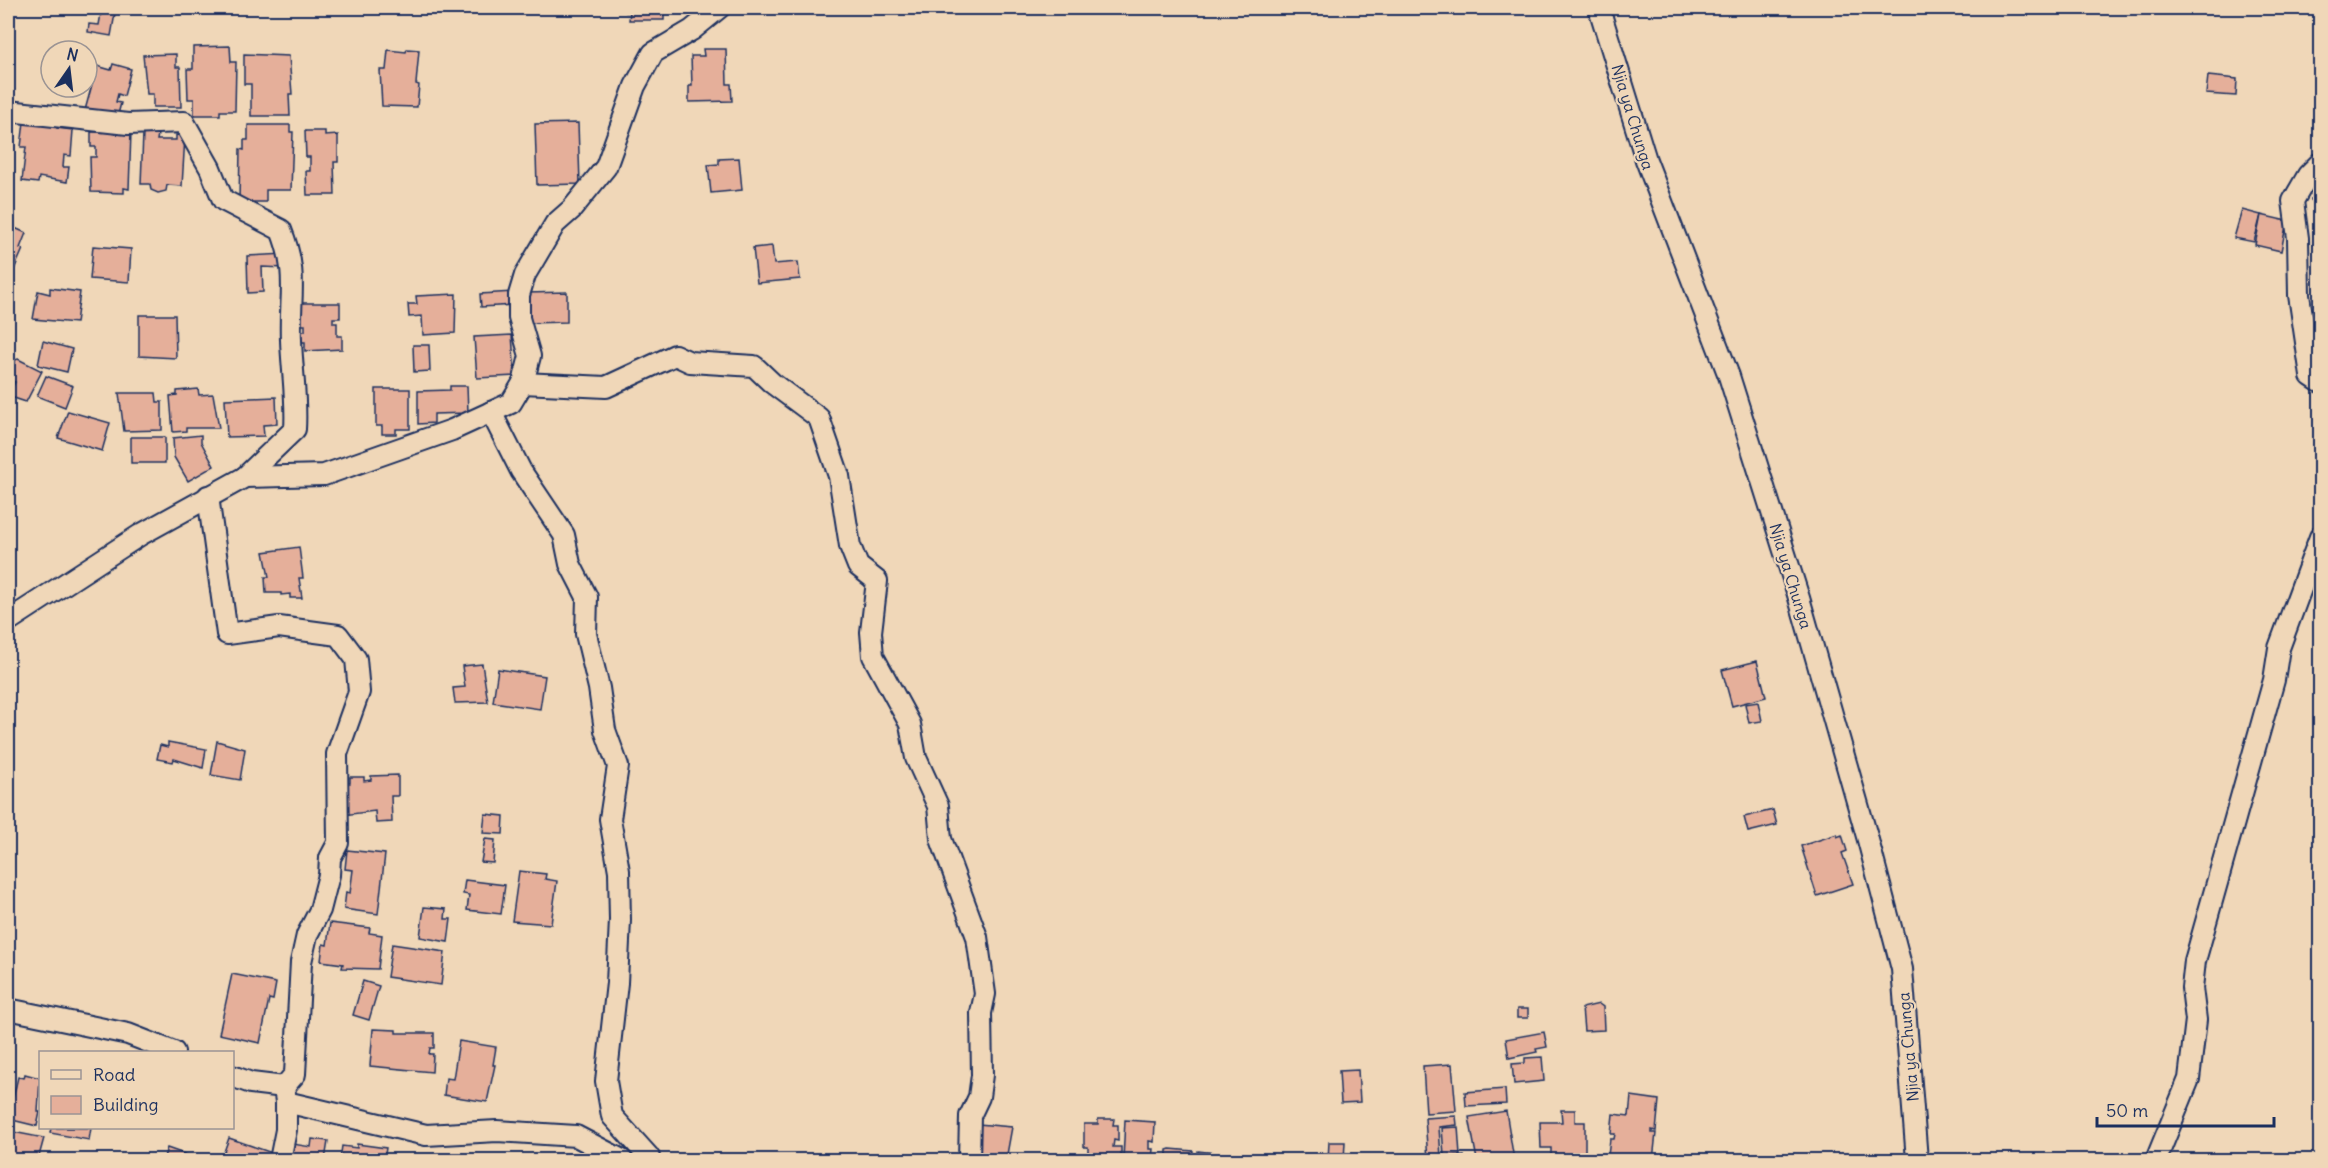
<svg xmlns="http://www.w3.org/2000/svg" width="2328" height="1168" viewBox="0 0 2328 1168" font-family="Delius,sans-serif">
<style>
.building{fill:#e5af9a;stroke:#1b2f5e;stroke-width:1.5}
.lines{fill:none;stroke-linecap:round;stroke-linejoin:round}
.minor-casing{stroke:#1b2f5e;stroke-width:24}
.minor{stroke:#f0d7b8;stroke-width:20}
.labels{text-anchor:middle;stroke-width:4.5;stroke-linejoin:round;paint-order:stroke}
.street-label{font-size:16px;fill:#1b2f5e;stroke:#f0d7b8}
</style>
<rect width="100%" height="100%" fill="#f0d7b8"/>
<filter id="ink" filterUnits="userSpaceOnUse"><feTurbulence type="fractalNoise" baseFrequency=".0167" numOctaves="2"/><feDisplacementMap in="SourceGraphic" scale="12" xChannelSelector="R" yChannelSelector="G"/><feConvolveMatrix kernelMatrix="1 2 1 2 8 2 1 2 1" color-interpolation-filters="sRGB"/></filter>
<g filter="url(#ink)">
<g class="building">
<polygon points="102,8 116,8 111,36 88,32 89,24 99,25"/>
<polygon points="377,8 409,8 410,11 377,10"/>
<polygon points="626,8 664,8 664,20 629,20 630,12 626,12"/>
<polygon points="230,46 231,62 236,62 235,111 220,111 220,115 194,115 194,99 188,99 187,69 193,69 193,47"/>
<polygon points="407,49 419,50 416,84 419,85 417,107 382,106 380,70 386,70 388,50 406,52"/>
<polygon points="703,49 726,49 727,84 731,84 732,101 689,102 689,86 692,86 691,56 704,56"/>
<polygon points="176,54 176,67 180,67 181,107 153,107 153,94 147,94 143,55"/>
<polygon points="244,54 289,56 292,94 289,94 290,116 251,116 251,84 244,84"/>
<polygon points="113,64 131,69 124,96 118,94 116,102 121,103 116,122 84,114 97,66 111,70"/>
<polygon points="2208,76 2237,79 2236,96 2206,94"/>
<polygon points="24,122 58,125 57,128 73,130 71,156 64,155 63,167 69,167 67,182 39,177 38,183 22,181 26,147 21,147"/>
<polygon points="578,123 580,184 537,185 535,124"/>
<polygon points="248,125 290,125 290,132 293,132 291,190 266,190 266,202 239,202 240,149 244,150 244,140 248,140"/>
<polygon points="305,131 325,131 325,136 338,135 338,162 334,162 335,195 307,195 306,171 310,171 310,157 306,157"/>
<polygon points="91,132 131,132 129,189 124,188 124,193 91,192 90,157 96,157 96,147 91,147"/>
<polygon points="143,134 158,134 157,140 176,140 176,135 185,136 182,186 167,185 166,191 158,193 151,190 150,184 141,184"/>
<polygon points="739,158 742,190 711,193 708,165 719,164 719,159"/>
<polygon points="2320,189 2320,208 2311,200"/>
<polygon points="2242,210 2261,215 2254,242 2234,238"/>
<polygon points="2261,215 2287,221 2281,251 2255,245"/>
<polygon points="8,225 26,233 20,248 23,249 10,279 8,277"/>
<polygon points="93,246 131,249 129,282 90,279"/>
<polygon points="772,246 774,264 798,262 800,279 757,283 753,248"/>
<polygon points="286,254 286,268 262,267 263,292 248,293 247,256"/>
<polygon points="50,288 80,292 76,323 33,319 38,291 50,294"/>
<polygon points="514,292 515,305 481,307 480,294"/>
<polygon points="567,292 567,322 527,323 527,293"/>
<polygon points="456,294 455,333 423,335 422,316 409,317 408,304 417,304 416,296"/>
<polygon points="297,303 340,303 340,318 333,318 333,323 337,323 337,336 342,336 342,349 305,351 305,342 300,342 300,331 305,331 305,325 297,325"/>
<polygon points="139,315 175,315 176,358 139,356"/>
<polygon points="512,335 515,376 477,378 474,337"/>
<polygon points="43,341 72,349 67,372 38,365"/>
<polygon points="413,345 429,345 430,371 414,372"/>
<polygon points="18,359 42,371 26,402 8,396 15,382 8,378 15,360"/>
<polygon points="46,376 73,386 65,407 37,396"/>
<polygon points="450,386 467,386 468,413 434,414 434,423 418,424 418,391 450,390"/>
<polygon points="198,389 199,395 213,394 219,428 186,428 186,431 173,432 170,396 177,395 177,391"/>
<polygon points="376,389 410,389 410,429 396,429 396,434 382,434 382,426 376,426"/>
<polygon points="119,393 156,393 157,402 162,402 162,430 124,431"/>
<polygon points="276,397 277,424 263,425 264,436 227,437 225,399"/>
<polygon points="68,411 110,423 102,451 58,438"/>
<polygon points="201,435 201,442 214,466 188,481 174,457 173,438"/>
<rect x="131" y="437" width="34" height="26"/>
<polygon points="299,547 303,578 299,578 302,598 290,598 290,594 281,595 281,593 266,593 265,577 269,577 264,552"/>
<polygon points="1757,661 1766,697 1732,706 1722,670"/>
<polygon points="482,664 488,702 455,703 453,688 465,687 462,666"/>
<polygon points="498,669 545,676 540,709 493,702"/>
<polygon points="1758,702 1762,721 1749,723 1745,704"/>
<polygon points="217,741 245,749 240,780 211,775"/>
<polygon points="168,742 206,749 203,768 174,759 173,762 157,759 160,745 168,747"/>
<polygon points="398,775 398,796 391,796 392,822 376,823 375,811 343,815 345,783 350,783 350,777 364,777 364,781 371,780 371,776"/>
<polygon points="1773,810 1777,825 1748,832 1744,817"/>
<polygon points="485,814 504,816 503,834 483,833"/>
<polygon points="1837,834 1837,837 1842,835 1847,851 1842,853 1853,884 1817,896 1801,846"/>
<polygon points="485,839 495,840 493,863 481,862"/>
<polygon points="347,850 385,854 378,914 344,909 346,892 350,893 353,870 345,869"/>
<polygon points="519,871 546,874 545,879 557,881 551,924 512,921"/>
<polygon points="465,880 505,885 501,914 467,910 469,895 463,894"/>
<polygon points="424,907 446,909 445,919 451,919 448,942 420,937"/>
<polygon points="330,923 370,928 369,933 382,935 378,969 342,968 343,964 321,961 323,944 327,945"/>
<polygon points="392,944 445,952 441,985 387,977"/>
<polygon points="232,974 276,983 273,1000 269,999 260,1043 219,1034"/>
<polygon points="363,981 379,986 369,1020 353,1015"/>
<polygon points="1599,1004 1603,1007 1604,1030 1584,1031 1582,1008"/>
<rect x="1517" y="1009" width="11" height="9"/>
<polygon points="373,1029 396,1030 396,1033 434,1033 434,1048 430,1048 429,1054 433,1054 432,1072 370,1066"/>
<polygon points="1544,1032 1547,1047 1536,1049 1537,1052 1509,1058 1506,1039"/>
<polygon points="459,1041 496,1047 493,1065 495,1065 487,1102 444,1095 446,1078 453,1079"/>
<polygon points="1542,1057 1544,1081 1514,1084 1512,1064 1525,1063 1525,1058"/>
<polygon points="1452,1064 1456,1111 1426,1113 1423,1066"/>
<polygon points="1358,1070 1360,1102 1341,1103 1339,1071"/>
<polygon points="25,1074 40,1078 38,1112 40,1112 37,1126 8,1119 18,1077 24,1078"/>
<polygon points="1505,1089 1506,1104 1466,1106 1465,1092"/>
<polygon points="1631,1096 1659,1100 1656,1131 1652,1130 1652,1133 1656,1133 1653,1160 1598,1160 1599,1155 1608,1156 1610,1139 1614,1139 1615,1134 1611,1134 1613,1114 1629,1116"/>
<polygon points="1561,1110 1575,1110 1575,1122 1585,1122 1585,1157 1551,1160 1551,1148 1541,1148 1540,1122 1562,1122"/>
<polygon points="1506,1111 1514,1160 1477,1160 1469,1117"/>
<polygon points="1456,1116 1457,1125 1439,1127 1441,1158 1464,1156 1464,1160 1428,1160 1425,1118"/>
<polygon points="1098,1119 1114,1119 1113,1125 1118,1125 1118,1141 1114,1140 1113,1147 1121,1147 1121,1160 1088,1160 1088,1147 1084,1147 1084,1124 1098,1124"/>
<polygon points="1125,1120 1155,1122 1154,1142 1149,1141 1149,1149 1153,1149 1152,1160 1123,1160"/>
<polygon points="978,1124 1012,1127 1006,1160 973,1160"/>
<polygon points="1458,1127 1460,1155 1444,1156 1442,1128"/>
<polygon points="51,1128 91,1128 89,1140 50,1133"/>
<polygon points="8,1131 44,1138 38,1160 8,1160"/>
<polygon points="229,1138 272,1153 269,1160 221,1160"/>
<polygon points="312,1139 328,1141 325,1160 290,1160 293,1144 311,1147"/>
<polygon points="1329,1142 1345,1142 1344,1160 1328,1160"/>
<polygon points="357,1144 386,1148 384,1160 340,1160 342,1146 357,1148"/>
<polygon points="167,1148 187,1155 185,1160 163,1160"/>
<polygon points="1170,1149 1193,1151 1192,1160 1167,1160 1167,1150"/>
<polygon points="1198,1151 1233,1155 1233,1160 1197,1160"/>
</g>
<g class="lines">
<g class="minor-casing">
<g id="minor">
<polyline points="1599,8 1646,160 1729,376 1799,598 1868,840 1902,969 1917,1160"/>
<path d="M 8,111 L 128,124 L 184,122 L 210,168 L 223,200 L 281,230 C 299,275 289,296 291,340 C 292,370 297,399 295,429 L 245,477"/>
<polyline points="2320,163 2308,175 2293,201 2298,238 2299,295 2311,376 2320,382"/>
<polyline points="523,383 606,387 675,355 690,362 754,366 772,383 819,418 839,476 850,546 858,566 877,581 871,632 873,656 910,724 916,758 938,806 941,839 977,937 985,994 981,1013 982,1075 979,1097 970,1116 969,1160"/>
<polyline points="491,412 521,471 564,535 570,564 587,597 586,634 599,688 605,730 618,766 610,819 619,871 620,920 617,983 606,1081 612,1116 649,1157 649,1160"/>
<polyline points="208,496 227,634 279,627 338,635 356,659 359,692 337,754 338,843 330,858 329,875 320,910 307,935 301,962 295,1074 284,1087"/>
<polyline points="8,621 140,535 245,477 324,475 452,430 511,403 523,383 530,356 519,318 519,295 525,275 555,224 572,209 606,167 635,86 653,53 692,30 719,8"/>
<polyline points="8,1009 128,1034 174,1052"/>
<polyline points="232,1076 251,1083 284,1087 286,1102 426,1135 497,1131 576,1136 622,1160"/>
<polyline points="280,1160 286,1130 286,1102"/>
<polyline points="2156,1160 2189,1079 2196,1020 2192,988 2195,961 2274,680 2279,648 2320,537"/>
</g>
</g>
<use href="#minor" class="minor"/>
</g>
</g>
<g class="labels">
<g class="street-label">
<text transform="translate(1633 117) rotate(73)" y="6">Njia ya Chunga</text>
<text transform="translate(1791 576) rotate(73)" y="6">Njia ya Chunga</text>
<text transform="translate(1908 1047) rotate(-95)" y="6">Njia ya Chunga</text>
</g>
</g>
<rect width="2328" height="1168" fill="none" stroke="#f0d7b8" stroke-width="30"/>
<rect x="15" y="15" width="2298" height="1138" fill="none" stroke="#1b2f5e" stroke-width="2" filter="url(#ink)"/>
<rect x="39" y="1051" width="195" height="78" fill="#f0d7b8" stroke="#9b9494" stroke-width="1.5"/>
<rect x="51" y="1070" width="30" height="9" fill="#f0d7b8" stroke="#9b9494" stroke-width="1.5"/>
<text x="93" y="1081" font-size="18" fill="#1b2f5e">Road</text>
<rect x="51" y="1096" width="30" height="18" fill="#e5af9a" stroke="#9b9494" stroke-width="1.5"/>
<text x="93" y="1111" font-size="18" fill="#1b2f5e">Building</text>
<g transform="translate(69 69) rotate(14)"><circle r="28" fill="#f0d7b8" stroke="#9b9494" stroke-width="1.5"/>
<path d="M0-4.5L10 22L0 15L-10 22Z" fill="#1b2f5e"/>
<text y="-9" font-size="16" font-weight="bold" text-anchor="middle" fill="#1b2f5e">N</text>
</g>
<path d="M2097 1117v9h177v-9" fill="none" stroke="#1b2f5e" stroke-width="3"/>
<text x="2106" y="1117" font-size="18" fill="#1b2f5e" stroke="#f0d7b8" stroke-width="4.5" paint-order="stroke">50 m</text>
</svg>
